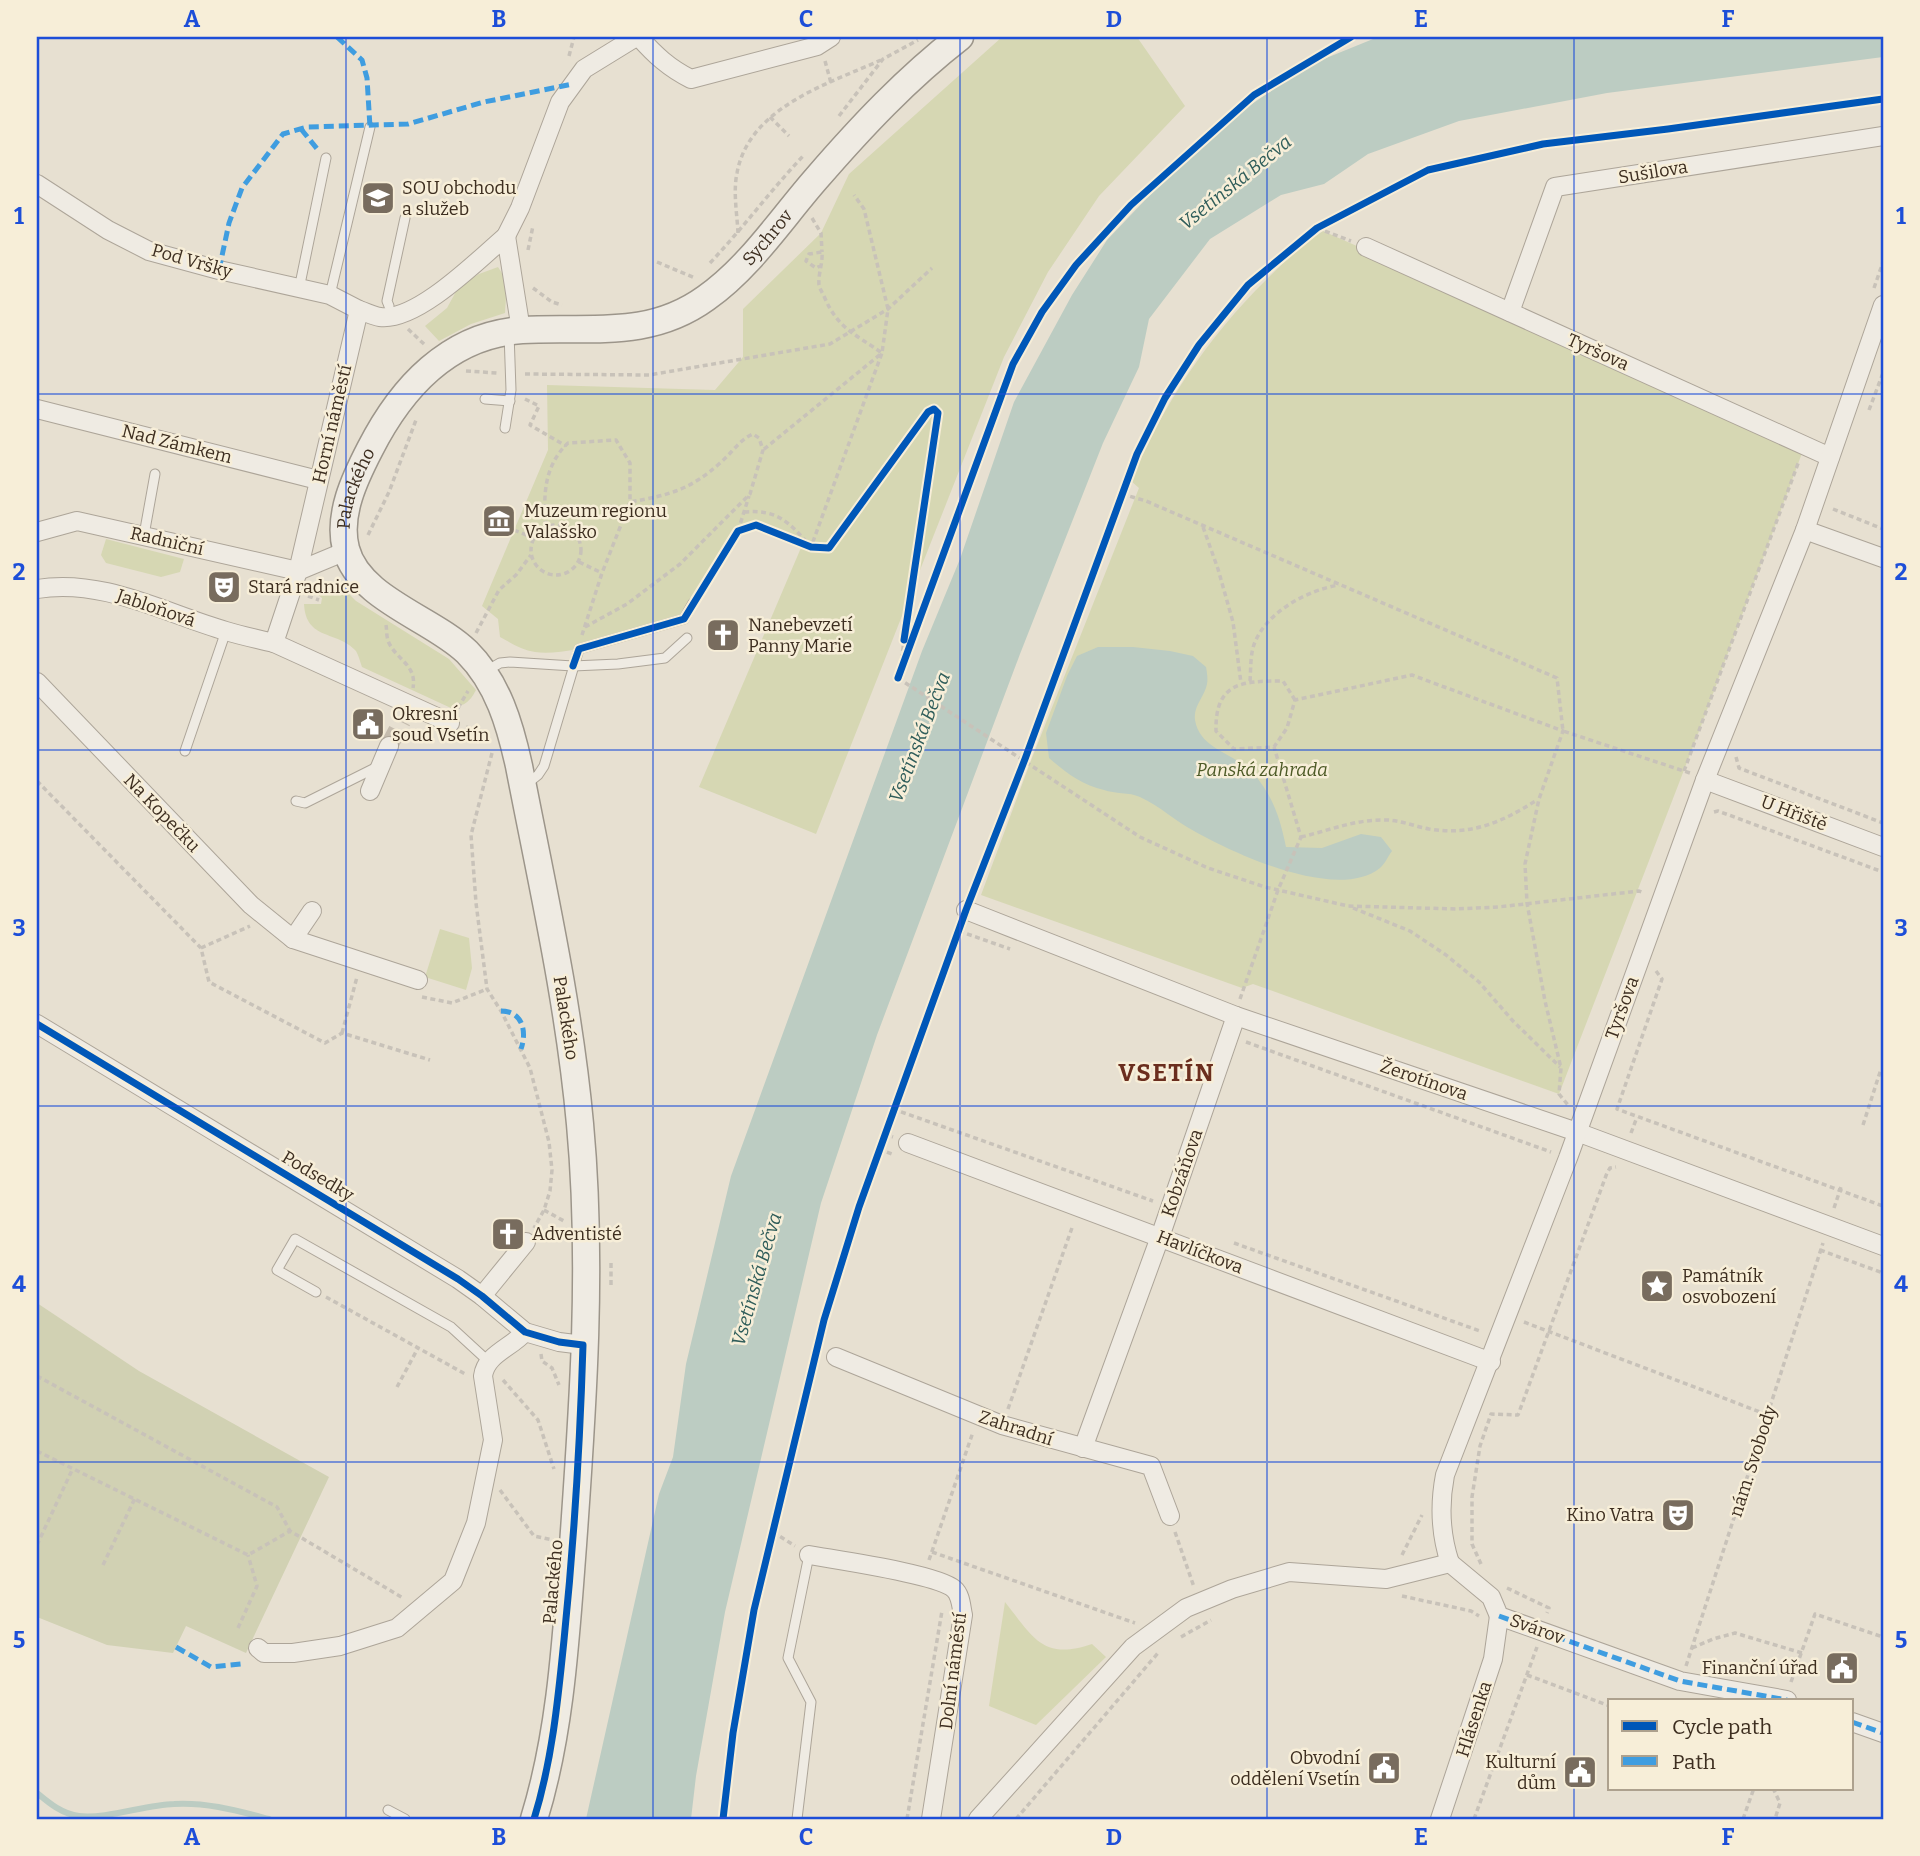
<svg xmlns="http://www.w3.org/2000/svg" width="1920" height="1856" viewBox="0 0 1920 1856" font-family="Bitter,serif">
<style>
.green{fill:#d6d7b3}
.cemetery{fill:#d1d1b3}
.water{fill:#bcccc2}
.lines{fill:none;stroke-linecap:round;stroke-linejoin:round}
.stream{stroke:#bcccc2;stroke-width:6}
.street-tunnel{stroke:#c5bcae;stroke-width:18;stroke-dasharray:18 9;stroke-linecap:butt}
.lane-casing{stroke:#ada599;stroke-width:11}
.street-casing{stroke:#ada599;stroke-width:20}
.secondary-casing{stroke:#9c958a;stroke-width:29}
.path{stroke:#c8c2b9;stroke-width:3.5;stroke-dasharray:5 3.5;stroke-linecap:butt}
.lane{stroke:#efebe3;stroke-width:9}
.street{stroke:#efebe3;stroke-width:18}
.secondary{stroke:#efebe3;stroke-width:26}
.quiet{stroke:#3f9de0;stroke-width:5;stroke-dasharray:10 5;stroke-linecap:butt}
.cycleway-casing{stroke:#f7eed8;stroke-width:11}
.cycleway{stroke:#0057b8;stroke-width:7}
.grid{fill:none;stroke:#1d4ed8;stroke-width:2;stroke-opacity:0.55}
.labels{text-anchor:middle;stroke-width:5;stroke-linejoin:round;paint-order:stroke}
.street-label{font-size:18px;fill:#3d2e20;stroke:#f7eed8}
.poi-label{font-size:18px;fill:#3d2e20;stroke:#f7eed8;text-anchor:start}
.park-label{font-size:18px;font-style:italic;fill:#4d5a26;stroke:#f7eed8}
.water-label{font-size:19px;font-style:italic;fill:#2f5d5a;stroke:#f7eed8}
.district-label{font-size:24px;font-weight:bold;letter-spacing:2px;fill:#6b2e1e;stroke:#f7eed8}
.neatline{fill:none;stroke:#1d4ed8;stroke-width:2.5}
.grid-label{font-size:23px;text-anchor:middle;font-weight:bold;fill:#1d4ed8}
</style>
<rect width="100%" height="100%" fill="#e7e0d1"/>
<g class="green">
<path d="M 1002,37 L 1137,37 L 1185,106 L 1099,196 L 1048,272 L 1004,357 L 816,834 L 699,787 L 803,543 L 756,525 L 738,531 L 684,619 C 648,629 569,658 535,652 C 522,650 511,643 500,637 L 498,619 L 482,606 L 548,450 L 547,385 L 715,390 L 743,357 L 743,309 L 821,233 L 849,174 Z"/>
<path d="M 1323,231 L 1805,445 L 1701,726 L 1559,1094 L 1253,984 L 1242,988 L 981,895 L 1030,763 L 1139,488 L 1131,481 C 1162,406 1208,337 1266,280 C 1284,262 1301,245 1323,231 Z"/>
<polygon points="498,267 507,281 505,313 471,324 439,341 425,326 447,308 459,286 479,274"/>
<polygon points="106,539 184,559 180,572 161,577 106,563 101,555"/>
<path d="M 330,584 L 346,591 L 356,601 L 449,659 L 476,690 C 469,703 465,705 451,708 L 362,667 C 360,662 359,656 356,651 C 337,630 306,641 304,604 L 321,604 L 322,598 L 316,593 L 321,587 Z"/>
<polygon points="440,929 469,938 472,968 466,990 425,977"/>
<path d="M 1005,1602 C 1033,1637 1043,1661 1092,1644 L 1106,1657 L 1036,1725 L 989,1706 Z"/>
</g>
<polygon class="cemetery" points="37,1303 139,1371 329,1477 246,1653 186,1626 173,1653 107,1645 37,1617"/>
<g class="water">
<polygon points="1378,37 1883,37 1883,57 1607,93 1459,121 1368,154 1324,184 1281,195 1210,239 1149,319 1139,367 1103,443 1020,654 877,1035 821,1203 725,1612 696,1776 691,1819 586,1819 659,1494 673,1457 686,1364 731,1176 922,651 960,559 1014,402 1072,295 1107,240 1147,198 1230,119 1309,65"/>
<path d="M 1098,647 L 1133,647 L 1170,651 L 1193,656 L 1206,667 C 1207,672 1208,679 1207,684 C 1205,696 1193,706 1195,720 C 1200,750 1235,753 1253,773 C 1273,796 1280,818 1286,847 L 1322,848 L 1361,834 L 1381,837 L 1392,851 C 1388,856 1385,864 1380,868 C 1337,902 1235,854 1194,831 C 1175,821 1160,806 1140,797 C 1129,792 1115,794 1104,790 C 1082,785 1065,772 1049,758 L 1046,733 L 1067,676 L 1077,656 Z"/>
</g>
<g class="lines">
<path class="stream" d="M 37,1793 C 49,1803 62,1814 79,1816 C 107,1819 145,1805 174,1804 C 207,1802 238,1811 269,1819"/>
<polyline class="street-tunnel" points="389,746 402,721"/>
<g class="lane-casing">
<g id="lane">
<polyline points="299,289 326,158"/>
<polyline points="330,295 370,127"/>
<polyline points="389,306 387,301 405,218"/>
<polyline points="485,399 510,401"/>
<polyline points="505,428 511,390 509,333"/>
<polyline points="144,535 155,474"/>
<polyline points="486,671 500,663 510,662 573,666 618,664 665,658 687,638"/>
<polyline points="185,751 226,631"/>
<polyline points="528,783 538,775 544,766 579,649 684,619 693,603"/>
<polyline points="296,801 305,803 377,767"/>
<polyline points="316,1292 277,1270 295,1239 451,1327 488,1361"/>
<polyline points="388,1810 405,1819"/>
<polyline points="797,1819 811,1702 788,1658 809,1555"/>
</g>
</g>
<g class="street-casing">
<g id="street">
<path d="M 639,37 C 655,55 669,68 691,79 L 817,46 L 831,37"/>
<polyline points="37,184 108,230 149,251 219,270 330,295 359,310"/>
<polyline points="506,236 520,208 560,102 584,69 636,37"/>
<polyline points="1366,247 1830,457"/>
<polyline points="1510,312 1555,187 1883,136"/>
<polyline points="37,409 318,480"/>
<polyline points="1805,530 1883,558"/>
<polyline points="37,532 77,521 298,571"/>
<polyline points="298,571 346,551"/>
<path d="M 37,589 C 103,578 164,613 226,631 C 242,636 258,639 274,643"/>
<polyline points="37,682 251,905 293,939 418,980"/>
<path d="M 450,723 L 274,643 L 298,571 L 359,310 C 366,312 373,316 380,317 C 417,322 479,259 506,236 L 521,330"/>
<polyline points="1705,780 1883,847"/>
<polyline points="370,791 389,746"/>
<polyline points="966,910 1236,1016 1577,1132 1883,1246"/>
<polyline points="293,939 312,911"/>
<polyline points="37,1024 458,1279 482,1296 525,1332 559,1342 583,1345"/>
<polyline points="908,1143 1491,1362"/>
<polyline points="482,1296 526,1242"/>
<polyline points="836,1357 1002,1425 1151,1466 1170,1516"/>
<polyline points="1083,1448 1160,1237 1236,1016"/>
<path d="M 809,1555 C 836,1560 937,1574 954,1589 C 961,1595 961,1606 963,1615 L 931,1819"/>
<path d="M 1450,1563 C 1440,1533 1439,1506 1445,1475 L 1568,1158 L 1705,780 L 1805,530 L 1883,305"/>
<polyline points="1450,1563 1491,1597 1499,1616 1680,1681 1787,1700"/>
<path d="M 258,1648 L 264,1653 L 293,1653 L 340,1646 L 397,1628 L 453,1581 L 476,1523 L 493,1440 L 483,1376 C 486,1354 511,1348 525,1332"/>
<polyline points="1852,1722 1883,1733"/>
<polyline points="978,1819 1133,1647 1186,1608 1232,1589 1289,1572 1386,1579 1450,1563"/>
<polyline points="1440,1819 1493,1659 1499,1616"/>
</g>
</g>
<g class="secondary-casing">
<g id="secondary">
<path id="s1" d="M 534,1819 C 561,1732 566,1636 573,1545 C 583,1406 593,1263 580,1124 C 569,1003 542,885 519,766 C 510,725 498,683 467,652 C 432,618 359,599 346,549 C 337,515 355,478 370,449 C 401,388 449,335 522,330 C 588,326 648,340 706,298 C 750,267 781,219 816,179 C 861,127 906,79 960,37"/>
</g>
</g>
<g class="path">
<polyline points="569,56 574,37"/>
<polyline points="825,61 831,83"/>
<polyline points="839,116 883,59 918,40"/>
<polyline points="770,117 789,136"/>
<polyline points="812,218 821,233 822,252"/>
<polyline points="1317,228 1351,241"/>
<path d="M 738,233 C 737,213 733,192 737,173 C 749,107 828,84 881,60"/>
<polyline points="528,250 533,226"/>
<polyline points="657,262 695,278"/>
<path d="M 710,263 C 743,228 771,190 804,155"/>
<path d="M 822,265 L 816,268 L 806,261 L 809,254 L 822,252 C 823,263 818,274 819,285 C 820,289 822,292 824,296 C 837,328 855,334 882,353 L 888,309 L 864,209 L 854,195"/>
<polyline points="533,288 552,302 562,305"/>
<polyline points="1874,288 1883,262"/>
<polyline points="408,329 425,345"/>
<polyline points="466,371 497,373"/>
<polyline points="525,374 649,375 830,344 888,309 932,268"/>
<polyline points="525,399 539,406 530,425 566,446"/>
<polyline points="1869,410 1883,373"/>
<polyline points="1122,494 1146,501 1557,678 1563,731 1690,773"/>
<polyline points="1833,509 1883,529"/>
<path d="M 744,512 C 778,509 790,523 811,547 L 882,353 L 763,450"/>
<circle cx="556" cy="550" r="25"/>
<path d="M 546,526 C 543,495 544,466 568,443 L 616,440 L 630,463 L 630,502 L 602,573 L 582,635"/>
<polyline points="1203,527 1218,569 1233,622 1241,683"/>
<polyline points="514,530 534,538"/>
<polyline points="738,531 749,496"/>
<polyline points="368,535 389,492 416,420"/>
<polyline points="579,562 602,573"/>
<polyline points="699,593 738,531 756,525 811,547 829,548 928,412 937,409 900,669"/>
<polyline points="308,596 319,600"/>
<path d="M 386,625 C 387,630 386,637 389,643 C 397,660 417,665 413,688"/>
<path d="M 585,627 L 627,604 L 680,564 L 750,494 L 763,450 L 759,438 L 753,434 C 739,440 732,453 720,463 C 690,490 669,495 630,502"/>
<polyline points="476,633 499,590 516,575 531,555"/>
<polyline points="898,678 1140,837 1208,868 1265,887 1348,906 1456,909 1498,907 1639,891 1644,893"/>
<polyline points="898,678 1013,364 1042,312 1076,265 1131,205 1254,95 1351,37"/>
<path d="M 1250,681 C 1251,669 1250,653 1255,642 C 1268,611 1308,590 1339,585"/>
<path d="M 1295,700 L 1283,681 C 1242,681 1215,682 1216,731 L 1234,749 L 1274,747 L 1287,728 L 1295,700 L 1412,675 L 1563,731 L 1539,799 L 1525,864 L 1527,903 L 1545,1001 L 1561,1068 L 1559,1094 L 1568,1105"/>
<polyline points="458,708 468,691"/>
<polyline points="466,727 487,735"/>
<polyline points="492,753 471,835 476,903 487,989 501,1011 530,1068 549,1142 552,1170 550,1191 544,1210 534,1228"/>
<polyline points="1736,757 1739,768 1883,823"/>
<polyline points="1684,771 1799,461"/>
<polyline points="37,781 201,948 209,982 325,1043 342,1033 430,1060"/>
<polyline points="1714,812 1718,811 1883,872"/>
<path d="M 1301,837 C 1327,831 1354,820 1381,820 C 1398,819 1413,826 1429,829 C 1472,836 1502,822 1537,800"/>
<polyline points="1353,908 1410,931 1446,955 1479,982 1513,1021 1560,1067"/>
<polyline points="959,931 1010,949"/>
<polyline points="201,948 250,926"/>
<polyline points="1656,971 1662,979 1617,1109 1883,1206"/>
<polyline points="422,997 452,1003 487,989"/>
<polyline points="1240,999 1278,890 1301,837 1274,747"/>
<polyline points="342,1033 357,977"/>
<polyline points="1246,1042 1551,1152"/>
<polyline points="893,1109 1153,1201"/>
<polyline points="1863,1125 1881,1069 1883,1069"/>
<polyline points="1631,1133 1637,1117"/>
<polyline points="884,1134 893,1137"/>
<polyline points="879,1149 892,1154"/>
<polyline points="1834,1208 1842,1184"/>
<polyline points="544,1210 564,1221"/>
<polyline points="1234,1243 1480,1331"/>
<polyline points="1820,1250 1883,1273"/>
<polyline points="611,1263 611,1287"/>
<polyline points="326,1297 467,1375"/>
<polyline points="1524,1322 1768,1415"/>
<polyline points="541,1354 542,1361 552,1368 559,1385"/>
<polyline points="37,1376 277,1507 290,1531"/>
<polyline points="503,1380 538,1420 554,1469"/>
<polyline points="397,1387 418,1348"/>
<polyline points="1008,1409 1073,1225"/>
<polyline points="37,1451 248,1555 290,1531 403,1598"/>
<polyline points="500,1490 534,1536 553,1540"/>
<polyline points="773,1532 795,1546"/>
<polyline points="1175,1532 1194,1587"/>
<polyline points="37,1545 73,1468"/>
<polyline points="932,1552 1135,1623"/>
<polyline points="1402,1555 1422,1515"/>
<polyline points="929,1560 973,1432"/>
<polyline points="1481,1564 1472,1544 1472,1497 1480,1446 1491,1414 1518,1415 1607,1173 1610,1168 1616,1167"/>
<polyline points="103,1565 135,1498"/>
<polyline points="1507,1588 1549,1608 1547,1613"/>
<polyline points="1402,1596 1471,1611 1479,1616"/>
<polyline points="238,1628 257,1586 248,1555"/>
<polyline points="1181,1637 1211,1620"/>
<polyline points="1692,1648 1713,1639 1735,1633 1802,1653"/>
<polyline points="1686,1666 1823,1243"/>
<polyline points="1527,1675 1610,1706"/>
<polyline points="1791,1682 1815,1614 1883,1637"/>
<polyline points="1773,1788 1780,1803 1775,1819"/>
<polyline points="907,1819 942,1611"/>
<polyline points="1016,1819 1158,1653"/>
<polyline points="1474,1819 1537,1647"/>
<polyline points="1743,1819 1754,1788"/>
</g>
<use href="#lane" class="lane"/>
<use href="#street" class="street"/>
<use href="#secondary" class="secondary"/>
<g class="quiet">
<polyline points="337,37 362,60 367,78 370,127"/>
<polyline points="301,129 318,150"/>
<polyline points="219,270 229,223 242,188 283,134 307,127 408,124 484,102 573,84"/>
<path d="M 501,1011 C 523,1011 527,1032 521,1049"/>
<polyline points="1499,1616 1680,1681 1787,1700"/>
<polyline points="176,1647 211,1667 241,1664"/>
<polyline points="1852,1722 1883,1733"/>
</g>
<g class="cycleway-casing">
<g id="cycleway">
<polyline points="573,666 579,649 684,619 738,531 756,525 811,547 829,548 928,412 934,409 938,413 904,640"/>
<polyline points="898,678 1013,364 1042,312 1076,265 1131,205 1254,95 1351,37"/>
<path d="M 37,1024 L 458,1279 L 482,1296 L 525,1332 L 559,1342 L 583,1345 C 580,1444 574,1542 564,1640 C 558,1700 552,1761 534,1819"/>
<polyline points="723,1819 733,1733 754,1610 824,1320 859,1207 966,910 1025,759 1137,454 1165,398 1199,345 1248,285 1317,228 1428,170 1543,144 1668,129 1883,99"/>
</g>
</g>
<use href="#cycleway" class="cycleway"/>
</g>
<path class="grid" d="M 346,37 L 346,1819M 653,37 L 653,1819M 960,37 L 960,1819M 1267,37 L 1267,1819M 1574,37 L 1574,1819M 37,394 L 1883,394M 37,750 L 1883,750M 37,1106 L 1883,1106M 37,1462 L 1883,1462"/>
<defs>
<g id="university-square" transform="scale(1.75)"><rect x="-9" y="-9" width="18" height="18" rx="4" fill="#786c5e" stroke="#f7eed8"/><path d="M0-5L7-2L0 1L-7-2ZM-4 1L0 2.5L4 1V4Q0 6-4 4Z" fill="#fff"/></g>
<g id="museum-square" transform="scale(1.75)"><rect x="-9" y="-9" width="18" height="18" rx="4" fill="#786c5e" stroke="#f7eed8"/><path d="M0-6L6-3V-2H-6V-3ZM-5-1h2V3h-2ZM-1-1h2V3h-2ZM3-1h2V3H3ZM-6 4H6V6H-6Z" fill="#fff"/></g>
<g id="theatre-square" transform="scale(1.75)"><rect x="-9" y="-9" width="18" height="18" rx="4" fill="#786c5e" stroke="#f7eed8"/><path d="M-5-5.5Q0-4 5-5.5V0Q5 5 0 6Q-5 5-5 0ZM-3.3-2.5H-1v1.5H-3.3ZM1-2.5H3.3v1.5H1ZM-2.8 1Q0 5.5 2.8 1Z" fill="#fff"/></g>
<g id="church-square" transform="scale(1.75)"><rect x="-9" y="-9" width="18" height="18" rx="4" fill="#786c5e" stroke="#f7eed8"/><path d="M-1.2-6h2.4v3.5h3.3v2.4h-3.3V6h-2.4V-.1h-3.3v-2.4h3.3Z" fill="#fff"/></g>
<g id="civic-square" transform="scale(1.75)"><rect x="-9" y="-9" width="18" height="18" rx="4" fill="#786c5e" stroke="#f7eed8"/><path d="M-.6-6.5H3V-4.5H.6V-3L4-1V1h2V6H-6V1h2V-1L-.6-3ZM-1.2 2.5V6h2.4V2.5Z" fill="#fff"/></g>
<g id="sight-square" transform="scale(1.75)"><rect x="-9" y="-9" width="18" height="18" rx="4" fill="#786c5e" stroke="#f7eed8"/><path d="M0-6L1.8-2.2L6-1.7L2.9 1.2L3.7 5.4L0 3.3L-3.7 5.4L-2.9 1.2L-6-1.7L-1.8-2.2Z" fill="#fff"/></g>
</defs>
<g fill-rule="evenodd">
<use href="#university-square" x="378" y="198"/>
<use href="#museum-square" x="499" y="521"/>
<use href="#theatre-square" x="224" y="587"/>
<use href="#church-square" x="723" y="635"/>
<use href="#civic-square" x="368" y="724"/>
<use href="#church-square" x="508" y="1234"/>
<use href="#sight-square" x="1657" y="1286"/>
<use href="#theatre-square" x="1678" y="1515"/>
<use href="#civic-square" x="1842" y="1668"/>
<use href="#civic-square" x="1384" y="1768"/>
<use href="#civic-square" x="1580" y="1772"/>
</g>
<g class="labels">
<g class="street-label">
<text transform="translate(1653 172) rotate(-9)" y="6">Sušilova</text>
<text dy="6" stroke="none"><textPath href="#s1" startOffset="1936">Sychrov</textPath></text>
<text transform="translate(192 261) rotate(16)" y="6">Pod Vršky</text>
<text transform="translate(1598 352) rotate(24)" y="6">Tyršova</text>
<text transform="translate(332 424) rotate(-77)" y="6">Horní náměstí</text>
<text transform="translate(177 444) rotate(14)" y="6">Nad Zámkem</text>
<text dy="6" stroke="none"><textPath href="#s1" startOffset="1414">Palackého</textPath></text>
<text transform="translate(167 541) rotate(13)" y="6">Radniční</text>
<text transform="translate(156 608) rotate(19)" y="6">Jabloňová</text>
<text transform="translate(162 813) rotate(46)" y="6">Na Kopečku</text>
<text transform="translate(1794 813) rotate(21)" y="6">U Hřiště</text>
<text transform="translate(1622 1008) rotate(-70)" y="6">Tyršova</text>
<text transform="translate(566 1018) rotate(81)" y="6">Palackého</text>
<text transform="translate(1424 1080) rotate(19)" y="6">Žerotínova</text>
<text transform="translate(1182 1173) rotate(-71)" y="6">Kobzáňova</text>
<text transform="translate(318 1176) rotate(31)" y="6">Podsedky</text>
<text transform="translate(1200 1252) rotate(21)" y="6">Havlíčkova</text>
<text transform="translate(1016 1428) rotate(18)" y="6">Zahradní</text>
<text transform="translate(1753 1461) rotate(-72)" y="6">nám. Svobody</text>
<text transform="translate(553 1582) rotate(-85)" y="6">Palackého</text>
<text transform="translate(1537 1629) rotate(20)" y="6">Svárov</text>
<text transform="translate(953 1671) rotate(-83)" y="6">Dolní náměstí</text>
<text transform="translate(1474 1719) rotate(-72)" y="6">Hlásenka</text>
</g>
<g class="poi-label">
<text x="402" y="194">SOU obchodu<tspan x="402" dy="21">a služeb</tspan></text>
<text x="524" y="517">Muzeum regionu<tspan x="524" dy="21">Valašsko</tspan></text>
<text x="248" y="593">Stará radnice</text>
<text x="748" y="631">Nanebevzetí<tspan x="748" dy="21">Panny Marie</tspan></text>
<text x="392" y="720">Okresní<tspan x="392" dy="21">soud Vsetín</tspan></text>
<text x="532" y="1240">Adventisté</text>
<text x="1682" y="1282">Památník<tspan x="1682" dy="21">osvobození</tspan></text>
<text x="1654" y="1521" text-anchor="end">Kino Vatra</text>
<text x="1818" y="1674" text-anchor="end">Finanční úřad</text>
<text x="1360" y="1764" text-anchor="end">Obvodní<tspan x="1360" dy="21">oddělení Vsetín</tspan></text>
<text x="1556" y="1768" text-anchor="end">Kulturní<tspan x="1556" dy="21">dům</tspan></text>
</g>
<g class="park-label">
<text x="1262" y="776">Panská zahrada</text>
</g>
<g class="water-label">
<text transform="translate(1235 182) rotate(-39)" y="7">Vsetínská Bečva</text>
<text transform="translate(919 737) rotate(-69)" y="7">Vsetínská Bečva</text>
<text transform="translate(756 1279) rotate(-74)" y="7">Vsetínská Bečva</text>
</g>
<g class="district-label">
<text x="1167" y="1081">VSETÍN</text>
</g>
</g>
<rect width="1920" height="1856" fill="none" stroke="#f7eed8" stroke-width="77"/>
<rect x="1608" y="1699" width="245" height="91" fill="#f7eed8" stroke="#ada18e" stroke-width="2"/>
<rect x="1622" y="1721" width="35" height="10" fill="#0057b8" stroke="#ada18e" stroke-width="2"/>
<text x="1672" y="1734" font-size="21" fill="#3d2e20">Cycle path</text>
<rect x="1622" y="1756" width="35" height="10" fill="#3f9de0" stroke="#ada18e" stroke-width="2"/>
<text x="1672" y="1769" font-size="21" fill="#3d2e20">Path</text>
<rect x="38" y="38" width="1844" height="1780" class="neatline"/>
<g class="grid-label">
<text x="192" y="27">A</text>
<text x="499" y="27">B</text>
<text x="806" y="27">C</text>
<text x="1114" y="27">D</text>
<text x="1421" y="27">E</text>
<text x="1728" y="27">F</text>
<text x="19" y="224">1</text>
<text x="1901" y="224">1</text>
<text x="19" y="580">2</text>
<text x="1901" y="580">2</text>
<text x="19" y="936">3</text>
<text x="1901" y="936">3</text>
<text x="19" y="1292">4</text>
<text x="1901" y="1292">4</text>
<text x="19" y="1648">5</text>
<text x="1901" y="1648">5</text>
<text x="192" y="1845">A</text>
<text x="499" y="1845">B</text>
<text x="806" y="1845">C</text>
<text x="1114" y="1845">D</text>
<text x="1421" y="1845">E</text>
<text x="1728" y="1845">F</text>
</g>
</svg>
